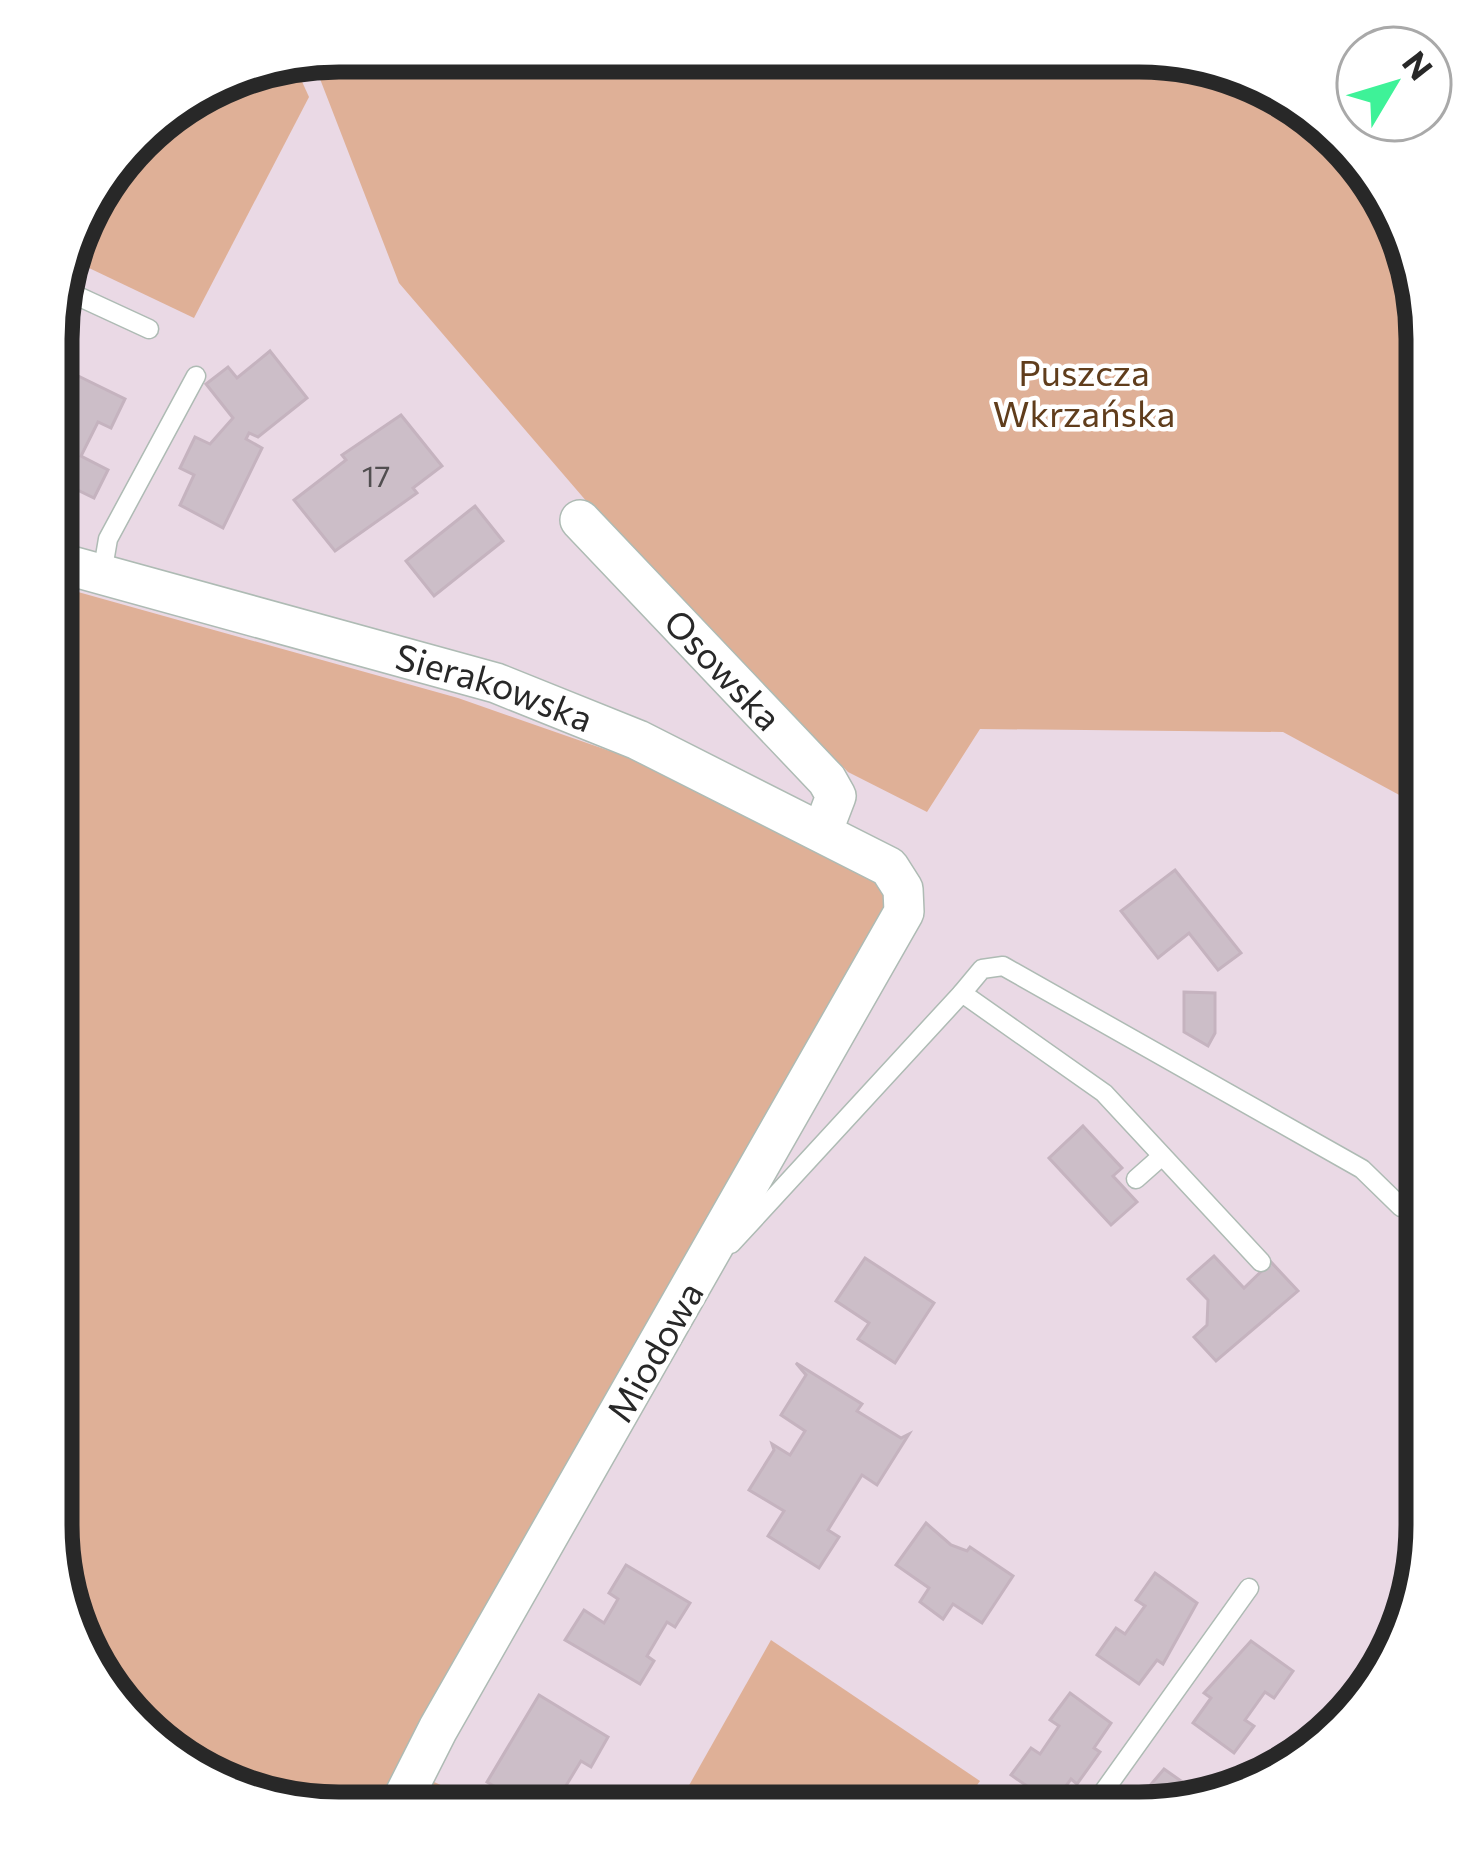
<svg xmlns="http://www.w3.org/2000/svg" width="1478" height="1864" viewBox="0 0 1478 1864" font-family="Commissioner,sans-serif">
<style>
.green{fill:#dfb097}
.lines{fill:none;stroke-linecap:round;stroke-linejoin:round}
.stream{stroke:#75e96f;stroke-width:10}
.building{fill:#ccbec8;stroke:#c5b3bf;stroke-width:3}
.service-casing{stroke:#aebbb4;stroke-width:21}
.minor-casing{stroke:#aebbb4;stroke-width:42}
.service{stroke:#fff;stroke-width:18}
.minor{stroke:#fff;stroke-width:39}
.labels{text-anchor:middle;stroke-width:9;stroke-linejoin:round;paint-order:stroke}
.number-label{font-size:30px;fill:#514e50}
.park-label{font-size:36px;fill:#603d1c;stroke:#fff}
.street-label{font-size:36px;fill:#282828;stroke:#fff}
.rim{fill:none;stroke:#282828;stroke-width:15}
</style>
<rect width="100%" height="100%" fill="#ead9e5"/>
<g class="green">
<polygon points="1177,54 1300,100 1389,196 1427,338 1427,810 1283,732 980,729 927,812 848,772 612,531 399,283 315,66"/>
<polygon points="295,66 309,97 194,318 68,258 89,196 150,122 246,67"/>
<polygon points="53,585 458,698 630,758 884,882 892,907 378,1805 370,1801 366,1812 319,1812 179,1765 89,1668 51,1526"/>
<polygon points="771,1640 980,1781 958,1812 674,1812"/>
<polygon points="434,1782 501,1812 417,1812"/>
</g>
<g class="lines">
<polyline class="stream" points="848,66 848,58"/>
</g>
<g class="building">
<polygon points="270,351 307,398 258,437 249,433 246,439 262,448 223,528 180,505 194,475 180,468 195,437 210,444 233,418 206,384 228,367 237,378"/>
<polygon points="66,370 125,399 111,428 98,422 81,456 108,470 94,498 53,478 53,432 66,406 53,395"/>
<polygon points="401,415 442,466 413,488 417,493 335,551 294,500 346,460 342,455"/>
<polygon points="475,506 503,541 434,596 406,561"/>
<polygon points="1175,870 1241,953 1218,970 1189,933 1158,958 1121,911"/>
<polygon points="1184,992 1215,993 1215,1033 1208,1046 1184,1032"/>
<polygon points="1427,1099 1427,1139 1407,1123"/>
<polygon points="1083,1126 1122,1168 1113,1176 1137,1202 1111,1225 1049,1158"/>
<polygon points="1214,1256 1244,1288 1271,1262 1298,1291 1216,1361 1194,1337 1207,1325 1208,1300 1188,1279"/>
<polygon points="865,1258 934,1303 895,1363 858,1339 869,1323 836,1301"/>
<polygon points="796,1363 862,1404 857,1411 901,1438 909,1434 877,1485 862,1475 828,1530 839,1537 819,1568 768,1536 784,1511 749,1490 774,1450 772,1444 790,1455 805,1431 781,1415 806,1375"/>
<polygon points="926,1523 951,1545 967,1551 970,1547 1013,1576 982,1623 953,1604 943,1619 920,1602 929,1588 896,1565"/>
<polygon points="626,1565 690,1603 675,1627 667,1622 647,1656 654,1661 640,1684 565,1640 584,1610 604,1623 618,1599 609,1593"/>
<polygon points="1155,1573 1197,1603 1163,1664 1157,1660 1139,1684 1097,1655 1116,1628 1125,1634 1134,1621 1145,1606 1136,1600"/>
<polygon points="1251,1641 1293,1671 1274,1698 1265,1692 1245,1720 1254,1726 1234,1753 1193,1723 1211,1698 1204,1693"/>
<polygon points="1070,1693 1111,1723 1094,1748 1100,1752 1077,1784 1071,1779 1053,1804 1011,1775 1031,1748 1040,1754 1059,1726 1050,1720"/>
<polygon points="539,1695 608,1737 591,1767 581,1761 550,1812 538,1812 487,1782"/>
<polygon points="1164,1769 1191,1788 1185,1797 1192,1802 1137,1812 1142,1795"/>
</g>
<g class="lines">
<g class="service-casing">
<g id="service">
<polyline points="58,287 149,329"/>
<polyline points="102,574 108,539 196,376"/>
<polyline points="962,993 982,969 1003,966 1362,1169 1401,1207 1414,1192"/>
<polyline points="1136,1179 1162,1156"/>
<polyline points="731,1244 962,993 1104,1093 1261,1262"/>
<polyline points="1089,1812 1249,1588"/>
</g>
</g>
<g class="minor-casing">
<g id="minor">
<path id="s1" d="M 580,520 L 827,780 L 836,796 L 823,830"/>
<path id="s2" d="M 53,561 L 496,683 L 638,740 L 889,867 L 903,889 L 904,912 L 438,1729 L 396,1812"/>
</g>
</g>
<use href="#service" class="service"/>
<use href="#minor" class="minor"/>
</g>
<g class="labels">
<g class="number-label">
<text x="376" y="487">17</text>
</g>
<g class="park-label">
<text x="1084" y="386">Puszcza<tspan x="1084" dy="41">Wkrzańska</tspan></text>
</g>
<g class="street-label">
<text dy="13" stroke="none"><textPath href="#s1" startOffset="207">Osowska</textPath></text>
<text dy="13" stroke="none"><textPath href="#s2" startOffset="459">Sierakowska</textPath></text>
<text transform="translate(655 1352) rotate(-60)" y="13">Miodowa</text>
</g>
</g>
<path d="M0 0H1478V1864H0ZM339 72H1139A267 267 0 0 1 1406 339V1525A267 267 0 0 1 1139 1792H339A267 267 0 0 1 72 1525V339A267 267 0 0 1 339 72Z" fill="#fff" fill-rule="evenodd"/>
<path class="rim" d="M339 72H1139A267 267 0 0 1 1406 339V1525A267 267 0 0 1 1139 1792H339A267 267 0 0 1 72 1525V339A267 267 0 0 1 339 72Z"/>
<g transform="translate(1394 84) rotate(52)"><circle r="57" fill="#ffffff" stroke="#a9a9a9" stroke-width="3"/>
<path d="M0-9L21 45L0 30L-21 45Z" fill="#3ef298"/>
<text y="-18" font-size="33" font-weight="bold" text-anchor="middle" fill="#282828">N</text>
</g>
</svg>
